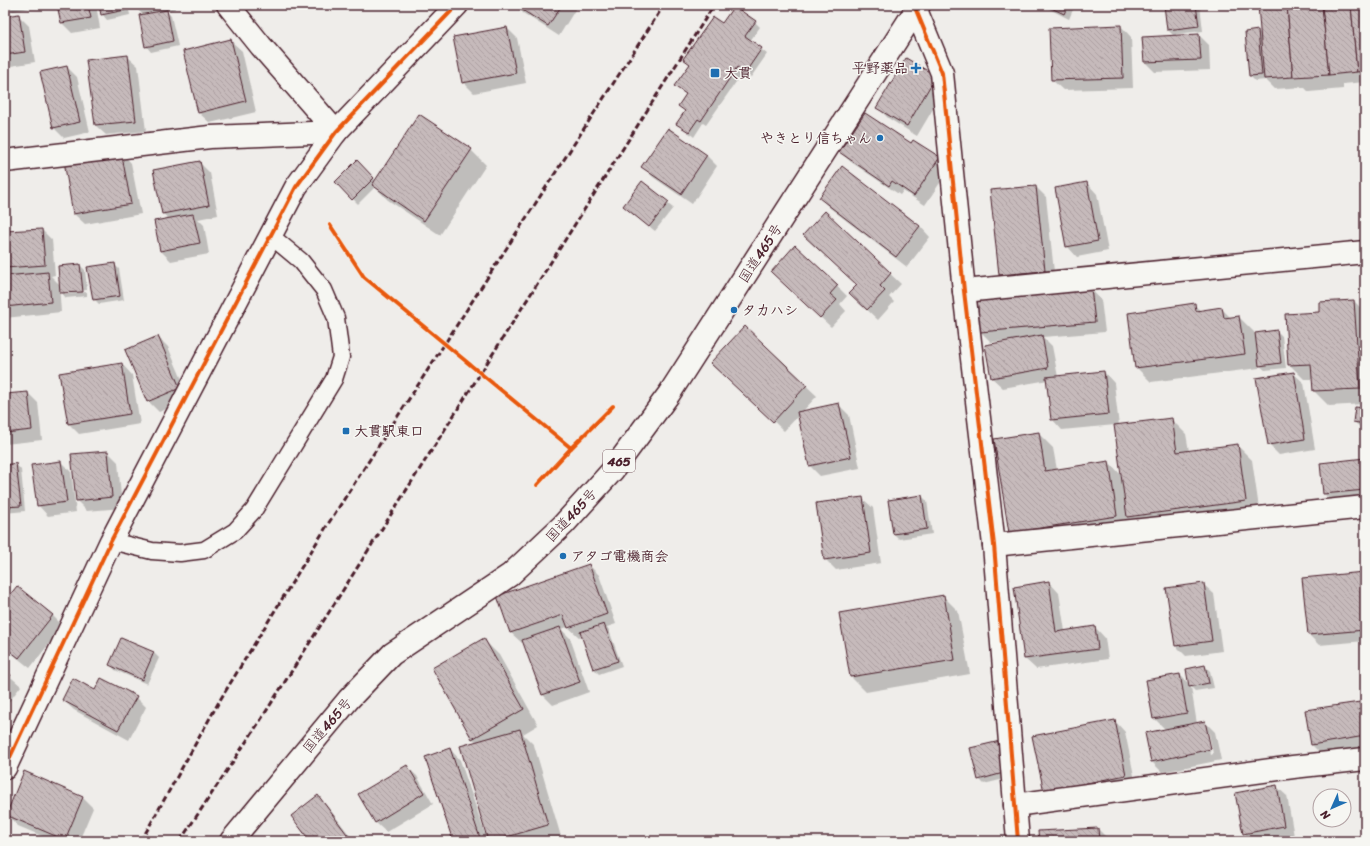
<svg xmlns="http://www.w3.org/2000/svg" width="1370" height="846" viewBox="0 0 1370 846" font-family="Sriracha,'Klee One',sans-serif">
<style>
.shadow{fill:#0003;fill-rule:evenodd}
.building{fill:url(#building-back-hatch);stroke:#4a1f2b}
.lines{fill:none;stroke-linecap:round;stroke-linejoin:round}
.service-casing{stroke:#4a1f2b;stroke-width:19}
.minor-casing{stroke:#4a1f2b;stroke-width:25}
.tertiary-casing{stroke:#4a1f2b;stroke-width:25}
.trunk-casing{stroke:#4a1f2b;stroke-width:25}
.service{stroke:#f6f6f2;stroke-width:16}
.minor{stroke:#f6f6f2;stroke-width:22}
.tertiary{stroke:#f6f6f2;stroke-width:22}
.trunk{stroke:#f6f6f2;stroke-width:22}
.rail{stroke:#4a1f2b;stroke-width:3;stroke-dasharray:6 3;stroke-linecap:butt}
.cycleway-casing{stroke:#f6f6f2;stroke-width:6}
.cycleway{stroke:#e8590c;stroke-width:4}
.poi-dot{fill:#1f6fb2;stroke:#f6f6f2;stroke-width:1.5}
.labels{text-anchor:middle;stroke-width:3;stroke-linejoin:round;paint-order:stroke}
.shield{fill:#f6f6f2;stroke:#7e6067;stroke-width:1}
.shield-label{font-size:13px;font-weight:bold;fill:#4a1f2b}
.poi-label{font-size:14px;font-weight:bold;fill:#4a1f2b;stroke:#f6f6f2;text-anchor:start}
.street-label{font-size:14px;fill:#4a1f2b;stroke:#f6f6f2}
</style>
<defs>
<pattern id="building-back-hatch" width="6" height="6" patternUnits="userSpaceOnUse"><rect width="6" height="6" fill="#c6babb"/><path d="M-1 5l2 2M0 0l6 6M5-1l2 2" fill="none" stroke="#ac9fa1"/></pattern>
</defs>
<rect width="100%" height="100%" fill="#efedea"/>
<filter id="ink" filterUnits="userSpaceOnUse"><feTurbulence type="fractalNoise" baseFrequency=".025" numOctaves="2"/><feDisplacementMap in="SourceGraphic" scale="8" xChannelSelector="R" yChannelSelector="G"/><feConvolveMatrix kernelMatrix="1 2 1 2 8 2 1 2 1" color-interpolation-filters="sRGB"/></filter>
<g filter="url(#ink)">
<g class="shadow">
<polygon points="7,5 40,5 40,6 13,11"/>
<polygon points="58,5 96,5 100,28 72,33 62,23"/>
<polygon points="100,5 128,5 130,15 107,20 102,14"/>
<polygon points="133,5 174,5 175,9 166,11 171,16 178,46 151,52 146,46 143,15"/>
<polygon points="514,5 578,5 559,36 523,13"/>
<polygon points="1041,5 1075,5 1069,19"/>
<polygon points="1165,5 1200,5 1203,31 1176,34 1176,36 1199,35 1209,45 1210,70 1155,72 1145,62 1174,36 1168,30"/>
<polygon points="1259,5 1365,5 1365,82 1343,84 1343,89 1309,92 1304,87 1275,89 1266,80 1255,81 1250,76 1258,31 1262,35"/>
<polygon points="18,15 29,26 35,62 5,67 5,17"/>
<polygon points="755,22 760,27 750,41 767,54 751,77 743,72 706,125 703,123 694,137 678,124 686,111 687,95 675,86 690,65 685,59 723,24"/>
<polygon points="1121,26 1131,37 1133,88 1063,90 1052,80"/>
<polygon points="507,28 517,38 526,83 474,93 463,82"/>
<polygon points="231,41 242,51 256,112 210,123 199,113"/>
<polygon points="127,56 138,66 146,131 106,135 95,125"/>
<polygon points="906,60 946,87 917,136 888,118 878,108"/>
<polygon points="67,67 77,77 90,132 64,138 54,128"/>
<polygon points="420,116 471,150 486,165 440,235 388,200 375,187 358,204 336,182 357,162 376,181"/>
<polygon points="668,130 707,156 717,166 692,204 653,177 643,167"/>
<polygon points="911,145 939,158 950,168 925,205 903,191 900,195 851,162 840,152"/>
<polygon points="121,152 131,163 141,214 85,224 74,214"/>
<polygon points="199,162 210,173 218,215 198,219 204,225 209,254 171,261 161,251 169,219 163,214"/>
<polygon points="843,168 920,226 930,237 907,267 830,208 820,198"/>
<polygon points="642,183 673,208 655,231 624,206"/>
<polygon points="1087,183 1097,194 1108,251 1077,257 1067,246"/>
<polygon points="1036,187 1046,197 1055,281 1011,285 1000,275 991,191"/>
<polygon points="825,213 901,284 889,297 894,302 878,320 861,304 858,285"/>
<polygon points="42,230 52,240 55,275 51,276 59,284 61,312 5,318 5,232"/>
<polygon points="114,264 119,269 124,300 99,304 94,299"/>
<polygon points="80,265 85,270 87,290 65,292 65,294 87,292 87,296 66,298 61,292"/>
<polygon points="782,282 837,286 847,296 840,304 846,311 831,327"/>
<polygon points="1091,289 1101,300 1105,332 1043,337 1052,346 1058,377 1104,372 1114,383 1119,426 1171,419 1186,434 1189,451 1237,445 1252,460 1260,515 1143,531 1130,518 1132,531 1010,533 1038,433 1053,448 1057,470 1109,462 1122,476 1115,425 1062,430 1052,419 1048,380 1003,388 992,378 987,346 1006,342 1006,341 991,342 981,332"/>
<polygon points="1354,301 1365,312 1365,404 1329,406 1314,391 1313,379 1304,379 1289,364 1320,313"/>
<polygon points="1194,305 1201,311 1221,308 1231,318 1239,317 1254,332 1254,334 1277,331 1282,336 1286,368 1265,370 1259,365 1259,368 1151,382 1136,367"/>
<polygon points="745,328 817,396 802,412 838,404 849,415 860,468 820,476 810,466 799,415 784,431 722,373"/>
<polygon points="158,337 168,347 190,398 159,412 148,401"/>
<polygon points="122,364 132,375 140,424 79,434 69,424"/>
<polygon points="1293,373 1304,383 1315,449 1279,455 1269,445 1257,379"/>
<polygon points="28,393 38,403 42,440 5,444 5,395"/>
<polygon points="1365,409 1365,427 1360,427 1354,422"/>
<polygon points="108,452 118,462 122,508 87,511 77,501"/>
<polygon points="1365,459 1365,501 1335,504 1324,494"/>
<polygon points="61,462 71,472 76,512 48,516 38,505"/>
<polygon points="16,464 21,470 25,511 5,513 5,466"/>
<polygon points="922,496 927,501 932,534 899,539 894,534"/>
<polygon points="862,498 873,508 881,563 836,570 825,559"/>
<polygon points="589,565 599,575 616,624 607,627 609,630 622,666 599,674 594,669 582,636 579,637 568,627 561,629 570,638 589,692 553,705 543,695 524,642 522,643 511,633 498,597"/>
<polygon points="1364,573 1365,641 1319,645 1309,635 1303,579"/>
<polygon points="1049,582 1059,593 1065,631 1095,627 1105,638 1108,659 1036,669 1025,659"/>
<polygon points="1203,584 1214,594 1222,651 1186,656 1176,646"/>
<polygon points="17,588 53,616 63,626 30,668 5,648 5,603"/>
<polygon points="943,596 958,611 970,674 866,692 851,677"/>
<polygon points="122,639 154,653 159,658 147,684 115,670 110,664"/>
<polygon points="484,640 499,655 538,725 523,734 534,745 562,840 558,841 488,841 487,840 487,841 454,841 450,749 460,760 485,834 486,833 477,742 473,739 433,668"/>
<path d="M 1205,666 L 1210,671 L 1214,688 L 1195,691 L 1191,687 L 1197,724 L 1205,722 L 1215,732 L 1221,760 L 1162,772 L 1152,762 L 1166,730 L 1154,718 L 1180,675 L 1190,685 ZM 1207,733 L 1209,733 L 1213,754 L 1211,755 Z"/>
<polygon points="5,672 21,686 5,707"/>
<polygon points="96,691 136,697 146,707 129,740 74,710 63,700"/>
<polygon points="1360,703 1365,708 1365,748 1322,755 1312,745 1306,711"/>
<polygon points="1115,721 1125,732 1136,785 1055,802"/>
<polygon points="972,749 1012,777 984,784 979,779"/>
<polygon points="406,766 417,776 433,804 386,832 375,822"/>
<polygon points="25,773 83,798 93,808 79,841 54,841 18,826 7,815"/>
<polygon points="1276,786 1287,796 1294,836 1267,841 1252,841 1244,833"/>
<polygon points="318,796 328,807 354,841 311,841"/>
<polygon points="1098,829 1108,839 1108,841 1040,841"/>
<polygon points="5,838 13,841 5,841"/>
</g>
<g class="building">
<polygon points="57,5 88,5 91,18 61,23"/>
<polygon points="99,5 124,5 125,10 101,15"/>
<polygon points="514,5 562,5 548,26"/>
<polygon points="1045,5 1068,5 1064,14"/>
<polygon points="1164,5 1196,5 1199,26 1167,30"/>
<polygon points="1258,5 1287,5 1293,77 1264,79"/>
<polygon points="1287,5 1322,5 1329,75 1293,77"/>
<polygon points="1322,5 1351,5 1357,72 1329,75"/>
<polygon points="1351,5 1365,5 1365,71 1357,72"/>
<polygon points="734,6 756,21 745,36 762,48 745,73 737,67 701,121 698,119 689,132 676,124 685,111 678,106 686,94 674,86 690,64 683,59 713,17 722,23"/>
<polygon points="167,10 173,41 145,47 139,15"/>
<polygon points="19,14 25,52 5,55 5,16"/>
<polygon points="1121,25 1123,78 1051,80 1049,28"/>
<polygon points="507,27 516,73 462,83 453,37"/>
<polygon points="1258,30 1262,75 1249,76 1245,32"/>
<polygon points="1199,34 1201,60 1144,62 1142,37"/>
<polygon points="231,39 246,101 198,113 183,51"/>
<polygon points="128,55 136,121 95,125 86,60"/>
<polygon points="906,58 936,76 907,126 876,108"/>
<polygon points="67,66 80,122 53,128 40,72"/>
<polygon points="865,113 911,143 913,140 940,157 914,196 892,181 889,186 839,152"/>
<polygon points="419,114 472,149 424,221 372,185"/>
<polygon points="668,128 707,155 681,194 641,167"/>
<polygon points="121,151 131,204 73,214 64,161"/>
<polygon points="357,160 374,178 352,200 335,182"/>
<polygon points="200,161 209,205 162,214 153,170"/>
<polygon points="842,166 920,226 896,257 819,198"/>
<polygon points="642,181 669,202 649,227 623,206"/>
<polygon points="1087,182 1098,241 1066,247 1055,188"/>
<polygon points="1036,186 1045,271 999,275 990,190"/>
<polygon points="825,211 891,273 880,286 885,291 867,310 849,293 857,285 803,235"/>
<polygon points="193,214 200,243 160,251 154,221"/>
<polygon points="42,229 45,265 5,268 5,231"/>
<polygon points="795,245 838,285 830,294 837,300 820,318 771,272"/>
<polygon points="115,263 120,296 93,300 87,267"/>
<polygon points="80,264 83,292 60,293 58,266"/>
<polygon points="48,272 51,302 5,307 5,276"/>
<polygon points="1091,288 1095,322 980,332 977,299"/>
<polygon points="1354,300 1360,389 1313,391 1311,364 1288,365 1285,314 1319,312 1319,302"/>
<polygon points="1195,303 1196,311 1222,307 1224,318 1239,316 1245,354 1135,368 1128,313"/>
<polygon points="745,326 807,385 773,422 710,363"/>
<polygon points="1277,330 1281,363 1259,366 1255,333"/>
<polygon points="1042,335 1048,368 991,378 985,345"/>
<polygon points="158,336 180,388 147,402 125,350"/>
<polygon points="122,363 130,414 68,424 59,373"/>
<polygon points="1104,371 1109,414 1051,420 1046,377"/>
<polygon points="1294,372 1305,439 1268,445 1256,378"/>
<polygon points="28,392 32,430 5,433 5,394"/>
<polygon points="839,403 851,457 809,466 797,412"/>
<polygon points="1355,407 1365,408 1365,424 1353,422"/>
<polygon points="1172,418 1177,452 1238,444 1246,501 1127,517 1114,425"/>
<polygon points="1039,432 1045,471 1109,461 1117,516 1009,533 994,439"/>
<polygon points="108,451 112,497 76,501 71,454"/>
<polygon points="1365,458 1365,490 1323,494 1320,463"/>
<polygon points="61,461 67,502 37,506 31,465"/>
<polygon points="16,463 21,506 5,507 5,465"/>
<polygon points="922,495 927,529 893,534 888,500"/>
<polygon points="863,497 871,553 824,560 816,503"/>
<polygon points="589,564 607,614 568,628 563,615 510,633 497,596"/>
<polygon points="1364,572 1365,630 1308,635 1302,578"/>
<polygon points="1049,581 1056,632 1095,626 1098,649 1024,659 1014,587"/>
<polygon points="1204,583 1212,641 1175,646 1166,588"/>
<polygon points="17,586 53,615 19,658 5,647 5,601"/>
<polygon points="944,595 955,660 850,677 839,613"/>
<polygon points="604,624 618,661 593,669 580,632"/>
<polygon points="560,627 580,682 542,695 522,640"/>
<polygon points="121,638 154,652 142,680 109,665"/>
<polygon points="484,638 524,709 472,739 432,668"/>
<polygon points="1205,665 1209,683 1189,687 1186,669"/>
<polygon points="5,671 11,675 5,684"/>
<polygon points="1180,674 1187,713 1153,719 1146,680"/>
<polygon points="73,678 95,690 101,678 137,696 118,730 62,700"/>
<polygon points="1360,702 1365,736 1311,745 1305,710"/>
<polygon points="1115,720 1126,775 1044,792 1032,736"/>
<polygon points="1205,721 1211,749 1151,762 1145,733"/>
<polygon points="520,729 548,825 493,841 488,841 460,746"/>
<polygon points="1000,741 1007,772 978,780 970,748"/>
<polygon points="450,748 481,841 453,841 425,757"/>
<polygon points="407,765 424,793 375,823 358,794"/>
<polygon points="24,771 83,797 65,840 6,815"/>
<polygon points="1277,785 1284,826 1243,834 1235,793"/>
<polygon points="318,795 352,841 310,841 291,816"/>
<polygon points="1098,828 1099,841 1039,841 1038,831"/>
</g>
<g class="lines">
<g class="service-casing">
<polyline id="service" points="111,541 152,551 180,553 204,550 235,531 254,510 334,379 341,357 336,318 324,290 301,261 271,236"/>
</g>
<g class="minor-casing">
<g id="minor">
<polyline points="916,10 942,73 964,291 994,545 1018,841"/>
<polyline points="5,161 210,137 336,132"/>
<polyline points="964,291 1365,252"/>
<polyline points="994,545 1365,507"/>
<polyline points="5,768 111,541 296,187 336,132 457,5"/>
<polyline points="1015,805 1293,767 1365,759"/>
</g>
</g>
<g class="tertiary-casing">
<polyline id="tertiary" points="228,5 261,46 336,132"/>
</g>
<g class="trunk-casing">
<polyline id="trunk" points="231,841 349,699 392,654 510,575 563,525 613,470 669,394 919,5"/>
</g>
<use href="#service" class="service"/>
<use href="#minor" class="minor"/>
<use href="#tertiary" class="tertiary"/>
<use href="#trunk" class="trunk"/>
<g class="rail">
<polyline points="141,841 220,700 328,524 664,5"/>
<polyline points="180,841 260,721 714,5"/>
</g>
<g class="cycleway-casing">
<g id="cycleway">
<polyline points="916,10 942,73 964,291 994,545 1018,841"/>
<polyline points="330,225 364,277 571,448 613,406"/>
<polyline points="537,485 571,448"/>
<polyline points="5,768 111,541 296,187 336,132 457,5"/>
</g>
</g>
<use href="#cycleway" class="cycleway"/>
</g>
</g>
<g class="poi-dot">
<path d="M914 62h4v4h4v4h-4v4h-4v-4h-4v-4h4z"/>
<rect x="710" y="68" width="10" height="10" rx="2"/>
<circle cx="880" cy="138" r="4"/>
<circle cx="734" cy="310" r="4"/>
<rect x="342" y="427" width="8" height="8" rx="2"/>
<circle cx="563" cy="556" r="4"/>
</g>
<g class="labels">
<rect class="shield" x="603" y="450" width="32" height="22" rx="3"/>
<g class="shield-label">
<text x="619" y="466">465</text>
</g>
<g class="poi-label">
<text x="908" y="73" text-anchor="end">平野薬品</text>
<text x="724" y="78">大貫</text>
<text x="872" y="143" text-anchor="end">やきとり信ちゃん</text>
<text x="742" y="315">タカハシ</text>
<text x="354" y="436">大貫駅東口</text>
<text x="571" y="561">アタゴ電機商会</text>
</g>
<g class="street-label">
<text transform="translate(760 253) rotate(-57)" y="5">国道465号</text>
<text transform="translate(571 515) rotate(-47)" y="5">国道465号</text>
<text transform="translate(327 725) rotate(-50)" y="5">国道465号</text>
</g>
</g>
<rect width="1370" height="846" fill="none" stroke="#f6f6f2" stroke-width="20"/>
<rect x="10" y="10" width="1350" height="826" fill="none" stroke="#4a1f2b" stroke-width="1.5" filter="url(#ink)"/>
<g transform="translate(1332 808) rotate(225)"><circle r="19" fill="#f6f6f2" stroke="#b1a0a2"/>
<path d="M0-3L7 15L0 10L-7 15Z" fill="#1f6fb2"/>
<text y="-6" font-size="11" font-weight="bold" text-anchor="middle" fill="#4a1f2b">N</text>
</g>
</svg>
